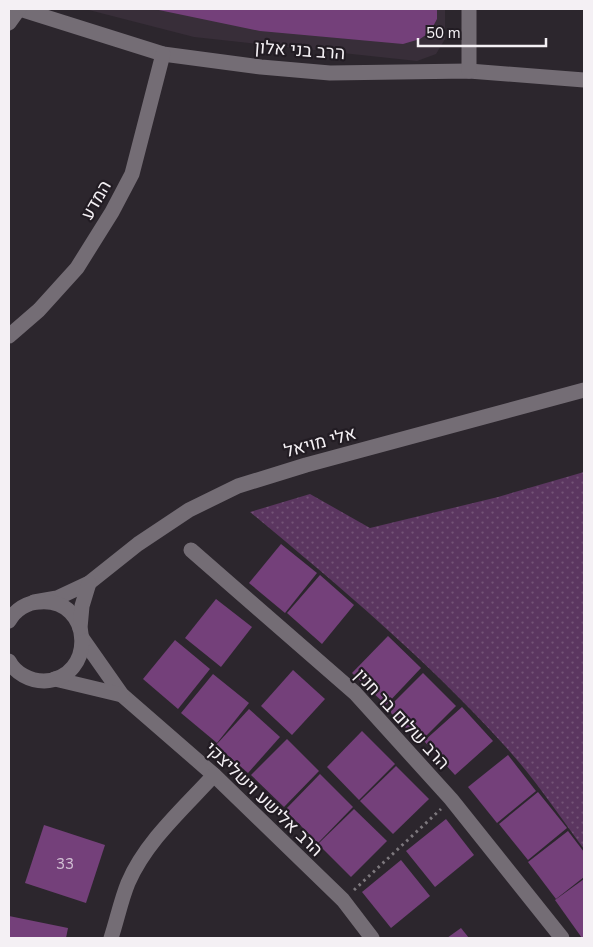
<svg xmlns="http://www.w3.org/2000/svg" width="593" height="947" viewBox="0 0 593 947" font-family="'Nunito Sans',Heebo,sans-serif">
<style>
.built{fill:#382e39}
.grass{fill:url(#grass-dots)}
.building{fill:#74407a}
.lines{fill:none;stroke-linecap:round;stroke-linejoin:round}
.path{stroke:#7d787d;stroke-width:3;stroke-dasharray:2.5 4;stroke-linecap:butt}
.street{stroke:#746d75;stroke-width:15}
.secondary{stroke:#746d75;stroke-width:15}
.labels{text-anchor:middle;stroke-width:4.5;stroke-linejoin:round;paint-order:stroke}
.number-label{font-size:15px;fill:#d4c4d6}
.street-label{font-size:18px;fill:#f4f0f4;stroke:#221c23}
</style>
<defs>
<pattern id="grass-dots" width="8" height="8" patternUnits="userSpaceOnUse" patternTransform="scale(1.25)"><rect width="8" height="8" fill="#5b3660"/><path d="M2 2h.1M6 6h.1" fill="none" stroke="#735377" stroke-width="1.8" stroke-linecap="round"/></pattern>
</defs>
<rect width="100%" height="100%" fill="#2c262d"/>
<polygon class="built" points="85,9 445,9 445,39 436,54 417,61 194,37"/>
<path class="grass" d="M 584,472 L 584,849 C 558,814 533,776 503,744 C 426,659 338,585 250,512 L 310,494 L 370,528 L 498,497 Z"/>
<g class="building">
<polygon points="154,9 437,9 437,19 430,32 420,39 403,44 260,31"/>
<polygon points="281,544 317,573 285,613 249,583"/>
<polygon points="320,575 354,605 322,644 287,613"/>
<polygon points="216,599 252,627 221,667 185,638"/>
<polygon points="388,636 421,668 386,705 352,673"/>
<polygon points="175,640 210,669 178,709 143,679"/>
<polygon points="293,670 325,699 292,735 261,706"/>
<polygon points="423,673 456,706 420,742 387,709"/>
<polygon points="213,674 249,703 217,743 181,713"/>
<polygon points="462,707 493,741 455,775 424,741"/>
<polygon points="249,709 280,737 248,773 216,745"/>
<polygon points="362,731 395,764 359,800 327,767"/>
<polygon points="287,739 319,771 284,807 251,775"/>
<polygon points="508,755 536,791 497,823 468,787"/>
<polygon points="396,766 429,799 393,834 360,801"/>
<polygon points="320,774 353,807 318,843 285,810"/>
<polygon points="538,792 567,828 528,860 499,824"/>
<polygon points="354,809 387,841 351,877 318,844"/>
<polygon points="446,819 474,855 435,887 406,851"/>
<polygon points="44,825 105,845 86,903 25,883"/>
<polygon points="568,831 584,852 584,877 556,899 528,862"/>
<polygon points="401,860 430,896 391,928 362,892"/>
<polygon points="584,879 584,936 582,938 555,900"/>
<polygon points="9,916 68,928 66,938 9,938"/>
<polygon points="461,928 469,938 447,938"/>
</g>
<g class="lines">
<polyline class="path" points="354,890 441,809"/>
<g class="street">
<polyline points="20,9 163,54 261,67 330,73 469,71 584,80"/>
<polyline points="9,23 19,9"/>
<polyline points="469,71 469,9"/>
<polyline points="9,336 39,310 77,268 112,212 132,174 163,54"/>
<polyline points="191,550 355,693 451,799 562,938"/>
<polyline points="82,638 122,695 214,775 343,900 372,938"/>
<polyline points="55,679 122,695"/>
<path d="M 111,938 C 117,920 121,900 128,883 C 146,841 184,808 214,775"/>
</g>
<g class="secondary">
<polyline points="34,602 57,598 89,583 138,544 189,510 238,486 306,465 584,390"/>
<path d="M 9,621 C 15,610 27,602 40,602 C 93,598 97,678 44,681 C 30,681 15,673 9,661"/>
<polyline points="80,628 82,606 89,583"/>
</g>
</g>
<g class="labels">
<g class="number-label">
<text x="65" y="869">33</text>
</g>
<g class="street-label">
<text transform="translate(300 50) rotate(4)" y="6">הרב בני אלון</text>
<text transform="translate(96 200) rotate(-60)" y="6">המדע</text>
<text transform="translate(320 442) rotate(-15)" y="6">אלי מויאל</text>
<text transform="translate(402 719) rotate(47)" y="6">הרב שלום בר חנין</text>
<text transform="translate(264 799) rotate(44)" y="6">הרב אלישע וישליצקי</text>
</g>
</g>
<rect width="593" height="947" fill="none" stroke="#f4f0f4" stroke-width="20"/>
<path d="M418 38v8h128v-8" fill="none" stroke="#f4f0f4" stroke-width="2.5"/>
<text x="426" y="38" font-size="15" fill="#f4f0f4" stroke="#221c23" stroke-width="4" paint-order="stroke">50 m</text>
</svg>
